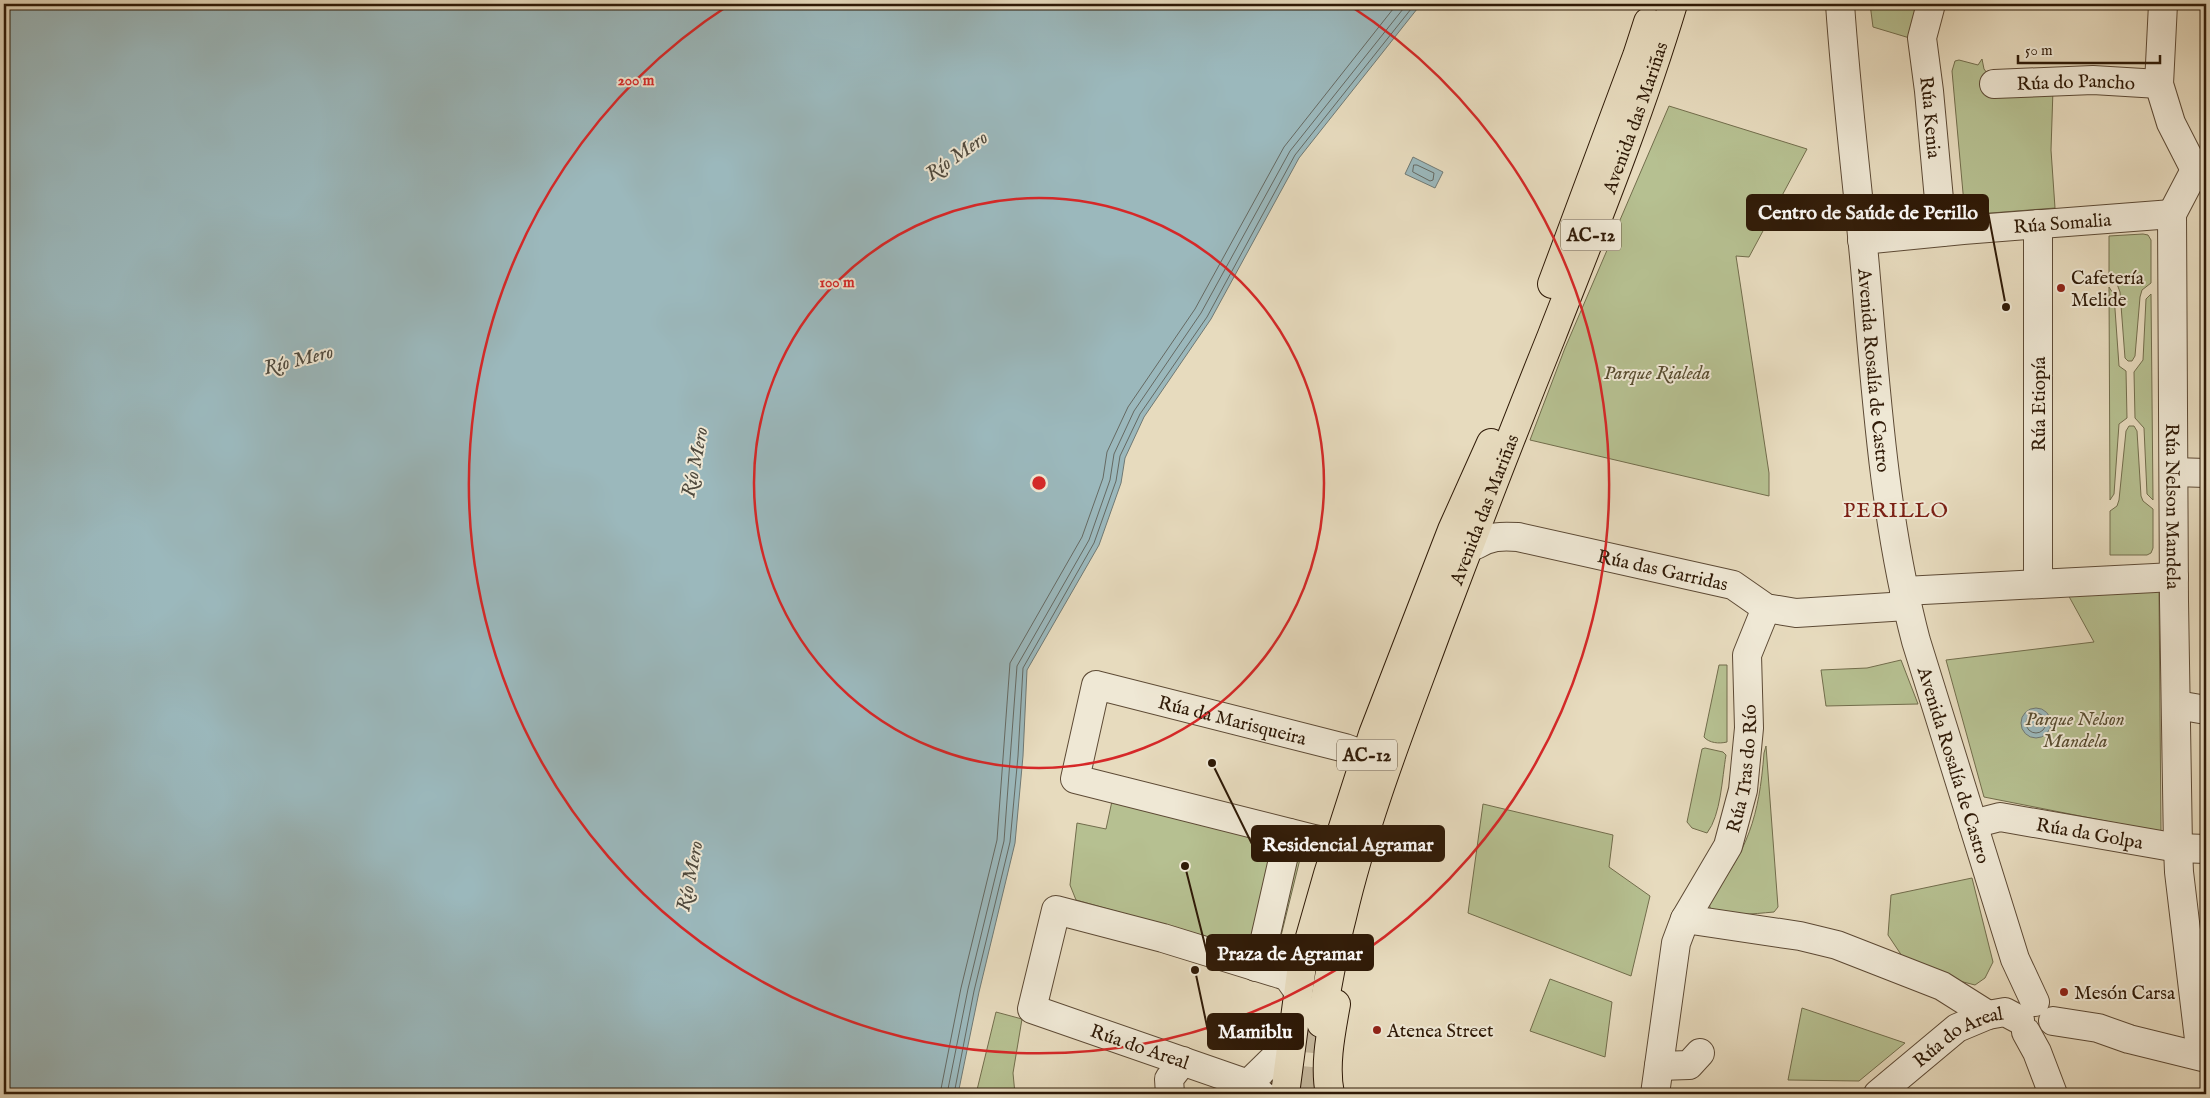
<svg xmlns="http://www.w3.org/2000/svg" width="2210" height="1098" viewBox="0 0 2210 1098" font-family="'IM FELL English',serif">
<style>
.green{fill:#b6c091;stroke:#726d4c}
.water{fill:#9bb8bc;stroke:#707974}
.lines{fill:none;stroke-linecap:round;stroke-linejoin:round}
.shore{stroke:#656962;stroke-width:1}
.highway-tunnel{stroke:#c2b499;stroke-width:28;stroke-dasharray:28 14;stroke-linecap:butt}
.minor-casing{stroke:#5d4a35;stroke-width:30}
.highway-casing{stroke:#2f1a07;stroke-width:30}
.minor{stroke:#efe8d5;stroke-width:28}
.highway{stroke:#e7dbbe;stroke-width:28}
.ring{fill:none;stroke:#d62828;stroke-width:2.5}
.poi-dot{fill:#8f2418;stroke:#efe8d5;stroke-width:2}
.labels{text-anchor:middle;stroke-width:4;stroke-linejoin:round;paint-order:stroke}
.shield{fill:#efe8d5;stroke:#695845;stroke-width:1}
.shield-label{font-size:18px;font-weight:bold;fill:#2f1a07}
.street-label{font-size:19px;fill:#2f1a07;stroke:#efe8d5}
.poi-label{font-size:19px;fill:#2f1a07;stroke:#efe8d5;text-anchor:start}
.park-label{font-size:19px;font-style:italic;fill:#584c30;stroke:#efe8d5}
.water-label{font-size:20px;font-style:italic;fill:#4f493d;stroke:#efe8d5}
.quarter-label{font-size:21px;letter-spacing:1px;fill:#7a1f14;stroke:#efe8d5}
.centre{fill:#d62828;stroke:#efe8d5;stroke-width:2.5}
.ring-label{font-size:15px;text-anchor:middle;font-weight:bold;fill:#d62828;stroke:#efe8d5;stroke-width:4;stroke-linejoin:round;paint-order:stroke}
.leader{fill:none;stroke:#2f1a07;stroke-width:2}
.callout-dot{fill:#2f1a07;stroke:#efe8d5;stroke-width:2}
.callout{fill:#2f1a07;stroke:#2f1a07;stroke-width:2}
.callout-label{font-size:20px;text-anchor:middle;font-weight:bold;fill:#fff}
</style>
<rect width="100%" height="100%" fill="#e7dbbe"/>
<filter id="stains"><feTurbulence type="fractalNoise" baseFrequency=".004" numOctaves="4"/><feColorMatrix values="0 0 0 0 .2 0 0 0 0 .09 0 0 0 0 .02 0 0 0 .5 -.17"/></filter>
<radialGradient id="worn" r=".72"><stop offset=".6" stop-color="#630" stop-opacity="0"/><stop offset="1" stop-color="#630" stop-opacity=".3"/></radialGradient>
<g class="green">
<polygon points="1870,4 1919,4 1913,39 1873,27"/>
<polygon points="1982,59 1984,69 1990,77 2053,89 2051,150 2055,208 1965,215 1952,71 1955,61 1959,60 1978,65"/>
<polygon points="1669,106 1807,149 1749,257 1736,256 1769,473 1769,496 1530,440 1565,348"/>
<polygon points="2143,234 2148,235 2151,240 2151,283 2142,290 2140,297 2135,356 2132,361 2128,361 2125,358 2120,292 2117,284 2109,275 2109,236"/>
<polygon points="2109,287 2114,295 2119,366 2126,371 2127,418 2119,424 2114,494 2110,500"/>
<polygon points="2151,294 2153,500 2147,494 2144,428 2135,418 2134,372 2143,360 2146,299"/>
<polygon points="2129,426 2134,426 2137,431 2141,496 2143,501 2153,509 2153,548 2151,553 2147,555 2110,555 2110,511 2117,506 2119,500 2126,431"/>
<polygon points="2159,590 2161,832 1984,797 1946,660 2094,642 2066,591"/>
<polygon points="1901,660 1918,704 1826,706 1821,670 1867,668"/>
<path d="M 1719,665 L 1727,665 L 1727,742 C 1719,744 1709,743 1704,737 Z"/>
<path d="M 1766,746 L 1778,907 L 1774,912 C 1750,914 1734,917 1710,908 L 1709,901 C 1748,849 1759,818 1764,753 Z"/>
<path d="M 1705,748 L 1723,752 L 1726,755 C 1722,778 1721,815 1707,833 L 1692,828 L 1687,822 L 1702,749 Z"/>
<polygon points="1112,801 1303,847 1276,956 1076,900 1070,885 1077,823 1106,829"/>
<polygon points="1483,804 1613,835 1609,867 1650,896 1631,976 1468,913"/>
<polygon points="1972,878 1993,962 1985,978 1975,985 1940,976 1906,962 1888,935 1891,895"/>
<polygon points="1550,979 1612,1002 1605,1057 1530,1031"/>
<polygon points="1802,1008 1905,1043 1859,1081 1788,1080"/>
<polygon points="996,1012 1022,1019 1013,1073 1015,1094 976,1094"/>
<polygon points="1790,1089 1851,1089 1845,1094 1789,1094"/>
</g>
<g class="water">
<polygon points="4,4 1421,4 1299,158 1211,319 1144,417 1125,458 1121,483 1099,545 1027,670 1023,756 1015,843 979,992 958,1094 4,1094"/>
<polygon points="1413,157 1443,172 1435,188 1405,174"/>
<circle cx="2036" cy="723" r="15"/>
</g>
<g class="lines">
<g class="shore">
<polygon points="1414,165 1417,165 1434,173 1433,180 1430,181 1413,172"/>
<circle cx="2036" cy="723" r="10"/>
<polyline points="940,1094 961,988 997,840 1010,663 1082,537 1103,478 1107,452 1128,407 1195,309 1284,147 1397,4"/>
<polyline points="947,1094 968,989 1004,841 1017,666 1089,540 1110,480 1114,454 1134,411 1201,313 1290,151 1407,4"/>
<polyline points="954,1094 974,991 1010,842 1018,756 1023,668 1094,543 1116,481 1120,456 1140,414 1207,317 1295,155 1415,4"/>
</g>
<polyline class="highway-tunnel" points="1300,1094 1306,1031"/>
<g class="minor-casing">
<g id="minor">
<path id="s1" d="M 1840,4 C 1846,92 1857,179 1865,267 C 1876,392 1884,519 1916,641 L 2015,959 L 2035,1002"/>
<path id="s2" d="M 1931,4 L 1922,38 L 1929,91 L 1942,232"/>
<polyline points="2163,4 2159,84 2171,123 2195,170 2206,172"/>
<path id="s3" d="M 1994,84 L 2093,80 L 2159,84"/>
<path id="s4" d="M 2195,170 L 2172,214 L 2174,601 L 2178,848 L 2179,872 L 2201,1056"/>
<polyline points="2038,224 2038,584"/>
<path id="s5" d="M 1862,240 L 1963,230 L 2172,214"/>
<polyline points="2174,472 2206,473"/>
<path id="s6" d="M 1476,545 C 1490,536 1501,536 1518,537 L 1733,585 L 1766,608 L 1796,613 L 1907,606"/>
<polyline points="1904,591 2174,577"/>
<polyline points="2177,705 2206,710"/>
<path id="s7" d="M 1973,824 L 2000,817 L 2178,848 L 2206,849"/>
<path id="s8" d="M 1339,838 L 1325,841 L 1314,839 L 1075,779 L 1096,685 L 1345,748 L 1356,752 L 1365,762"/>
<polyline points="1685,919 1800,936 1837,945 1942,986 1988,1015"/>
<polyline points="1256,967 1261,956 1289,833"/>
<polyline points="2053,1021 2098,1028 2129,1039 2206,1058"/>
<polyline points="2026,1032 2037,1052 2053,1094"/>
<polyline points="1659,1066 1689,1065 1700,1053"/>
<polyline points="1248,1084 1290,1043"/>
<polyline points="1170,1094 1169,1079 1183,1061"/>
<polyline points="1261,1094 1248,1084 1032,1009 1056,910 1163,938 1280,974 1288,977 1298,991"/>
<path id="s9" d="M 1655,1094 L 1676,943 L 1685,919 L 1728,846 L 1743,790 L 1749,728 L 1747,655 L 1766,608"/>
<path id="s10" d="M 1878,1094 L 1957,1028 L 1988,1015 L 2005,1012 L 2020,1020"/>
</g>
</g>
<g class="highway-casing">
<g id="highway">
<polyline points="1552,284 1637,56 1648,22"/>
<path id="s11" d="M 1321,1023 C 1327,987 1333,952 1342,917 C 1365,818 1403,723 1438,628 C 1475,530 1513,432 1552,335 C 1595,225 1639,117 1673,4"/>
<polyline points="1285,1094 1302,965 1328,874 1373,734 1452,530 1491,443"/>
<path d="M 1330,1094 C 1324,1066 1331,1032 1336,1004"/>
</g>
</g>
<use href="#minor" class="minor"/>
<use href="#highway" class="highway"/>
</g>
<g class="ring">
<circle cx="1039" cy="483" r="285"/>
<path d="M1349 5A570 570 0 1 1 729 5"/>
</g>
<g class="poi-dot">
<circle cx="2061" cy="288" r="5"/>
<circle cx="2064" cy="992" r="5"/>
<circle cx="1377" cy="1030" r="5"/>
</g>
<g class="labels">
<g class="shield">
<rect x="1561" y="219.5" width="60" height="31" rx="4"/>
<rect x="1337" y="739.5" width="60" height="31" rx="4"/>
</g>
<g class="shield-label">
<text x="1591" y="241">AC-12</text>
<text x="1367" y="761">AC-12</text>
</g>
<g class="street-label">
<text dy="7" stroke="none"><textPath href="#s3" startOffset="82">Rúa do Pancho</textPath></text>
<text dy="7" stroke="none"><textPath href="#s11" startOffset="960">Avenida das Mariñas</textPath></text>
<text dy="7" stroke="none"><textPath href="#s2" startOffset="115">Rúa Kenia</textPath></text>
<text dy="7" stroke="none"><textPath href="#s5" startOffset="201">Rúa Somalia</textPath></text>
<text dy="7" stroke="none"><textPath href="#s1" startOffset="368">Avenida Rosalía de Castro</textPath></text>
<text transform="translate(2038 404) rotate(-90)" y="7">Rúa Etiopía</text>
<text dy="7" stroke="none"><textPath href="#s4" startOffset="342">Rúa Nelson Mandela</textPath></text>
<text dy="7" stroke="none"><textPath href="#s11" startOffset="540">Avenida das Mariñas</textPath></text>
<text dy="7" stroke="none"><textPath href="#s6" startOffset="192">Rúa das Garridas</textPath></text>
<text dy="7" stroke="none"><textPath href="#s8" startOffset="509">Rúa da Marisqueira</textPath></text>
<text dy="7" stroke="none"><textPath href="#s1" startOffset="772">Avenida Rosalía de Castro</textPath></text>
<text dy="7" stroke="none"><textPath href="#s9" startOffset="342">Rúa Tras do Río</textPath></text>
<text dy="7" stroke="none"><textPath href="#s7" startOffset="119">Rúa da Golpa</textPath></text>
<text dy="7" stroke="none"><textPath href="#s10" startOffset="100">Rúa do Areal</textPath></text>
<text transform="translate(1140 1046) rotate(19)" y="7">Rúa do Areal</text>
</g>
<g class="poi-label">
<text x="2071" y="284">Cafetería<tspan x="2071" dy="22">Melide</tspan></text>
<text x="2074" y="999">Mesón Carsa</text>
<text x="1387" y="1037">Atenea Street</text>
</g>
<g class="park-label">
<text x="1657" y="379">Parque Rialeda</text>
<text x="2075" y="725">Parque Nelson<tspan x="2075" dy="22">Mandela</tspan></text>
</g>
<g class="water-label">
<text transform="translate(956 155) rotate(-35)" y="7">Río Mero</text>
<text transform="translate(298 359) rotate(-14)" y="7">Río Mero</text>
<text transform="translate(694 462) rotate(-79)" y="7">Río Mero</text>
<text transform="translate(689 876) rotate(-79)" y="7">Río Mero</text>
</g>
<g class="quarter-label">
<text x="1896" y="517">PERILLO</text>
</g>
</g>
<circle cx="1039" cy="483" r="8" class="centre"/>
<g class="ring-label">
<text x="636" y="85">200 m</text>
<text x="837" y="287">100 m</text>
</g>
<path class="leader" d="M2006 307L1988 212M1212 763L1252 844M1185 866L1207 953M1195 970L1208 1031"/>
<g class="callout-dot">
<circle cx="2006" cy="307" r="5"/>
<circle cx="1212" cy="763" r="5"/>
<circle cx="1185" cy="866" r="5"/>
<circle cx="1195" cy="970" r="5"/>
</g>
<g class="callout">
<rect x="1747" y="195" width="241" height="35" rx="5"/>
<rect x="1252" y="826" width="192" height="35" rx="5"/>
<rect x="1207" y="935" width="166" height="35" rx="5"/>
<rect x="1208" y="1014" width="95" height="35" rx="5"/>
</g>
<g class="callout-label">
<text x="1868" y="219">Centro de Saúde de Perillo</text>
<text x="1348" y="851">Residencial Agramar</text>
<text x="1290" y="960">Praza de Agramar</text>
<text x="1255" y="1038">Mamiblu</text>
</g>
<rect width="2210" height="1098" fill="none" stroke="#e7dbbe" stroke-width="20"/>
<rect x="5" y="5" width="2200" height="1088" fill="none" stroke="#2f1a07" stroke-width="2.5"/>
<rect x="10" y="10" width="2190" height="1078" fill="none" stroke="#2f1a07"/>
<path d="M2018 55v8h142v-8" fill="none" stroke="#2f1a07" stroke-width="2.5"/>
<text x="2025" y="55" font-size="15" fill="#2f1a07" stroke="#efe8d5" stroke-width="4" paint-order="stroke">50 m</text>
<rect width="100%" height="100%" filter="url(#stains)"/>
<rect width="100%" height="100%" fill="url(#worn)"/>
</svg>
